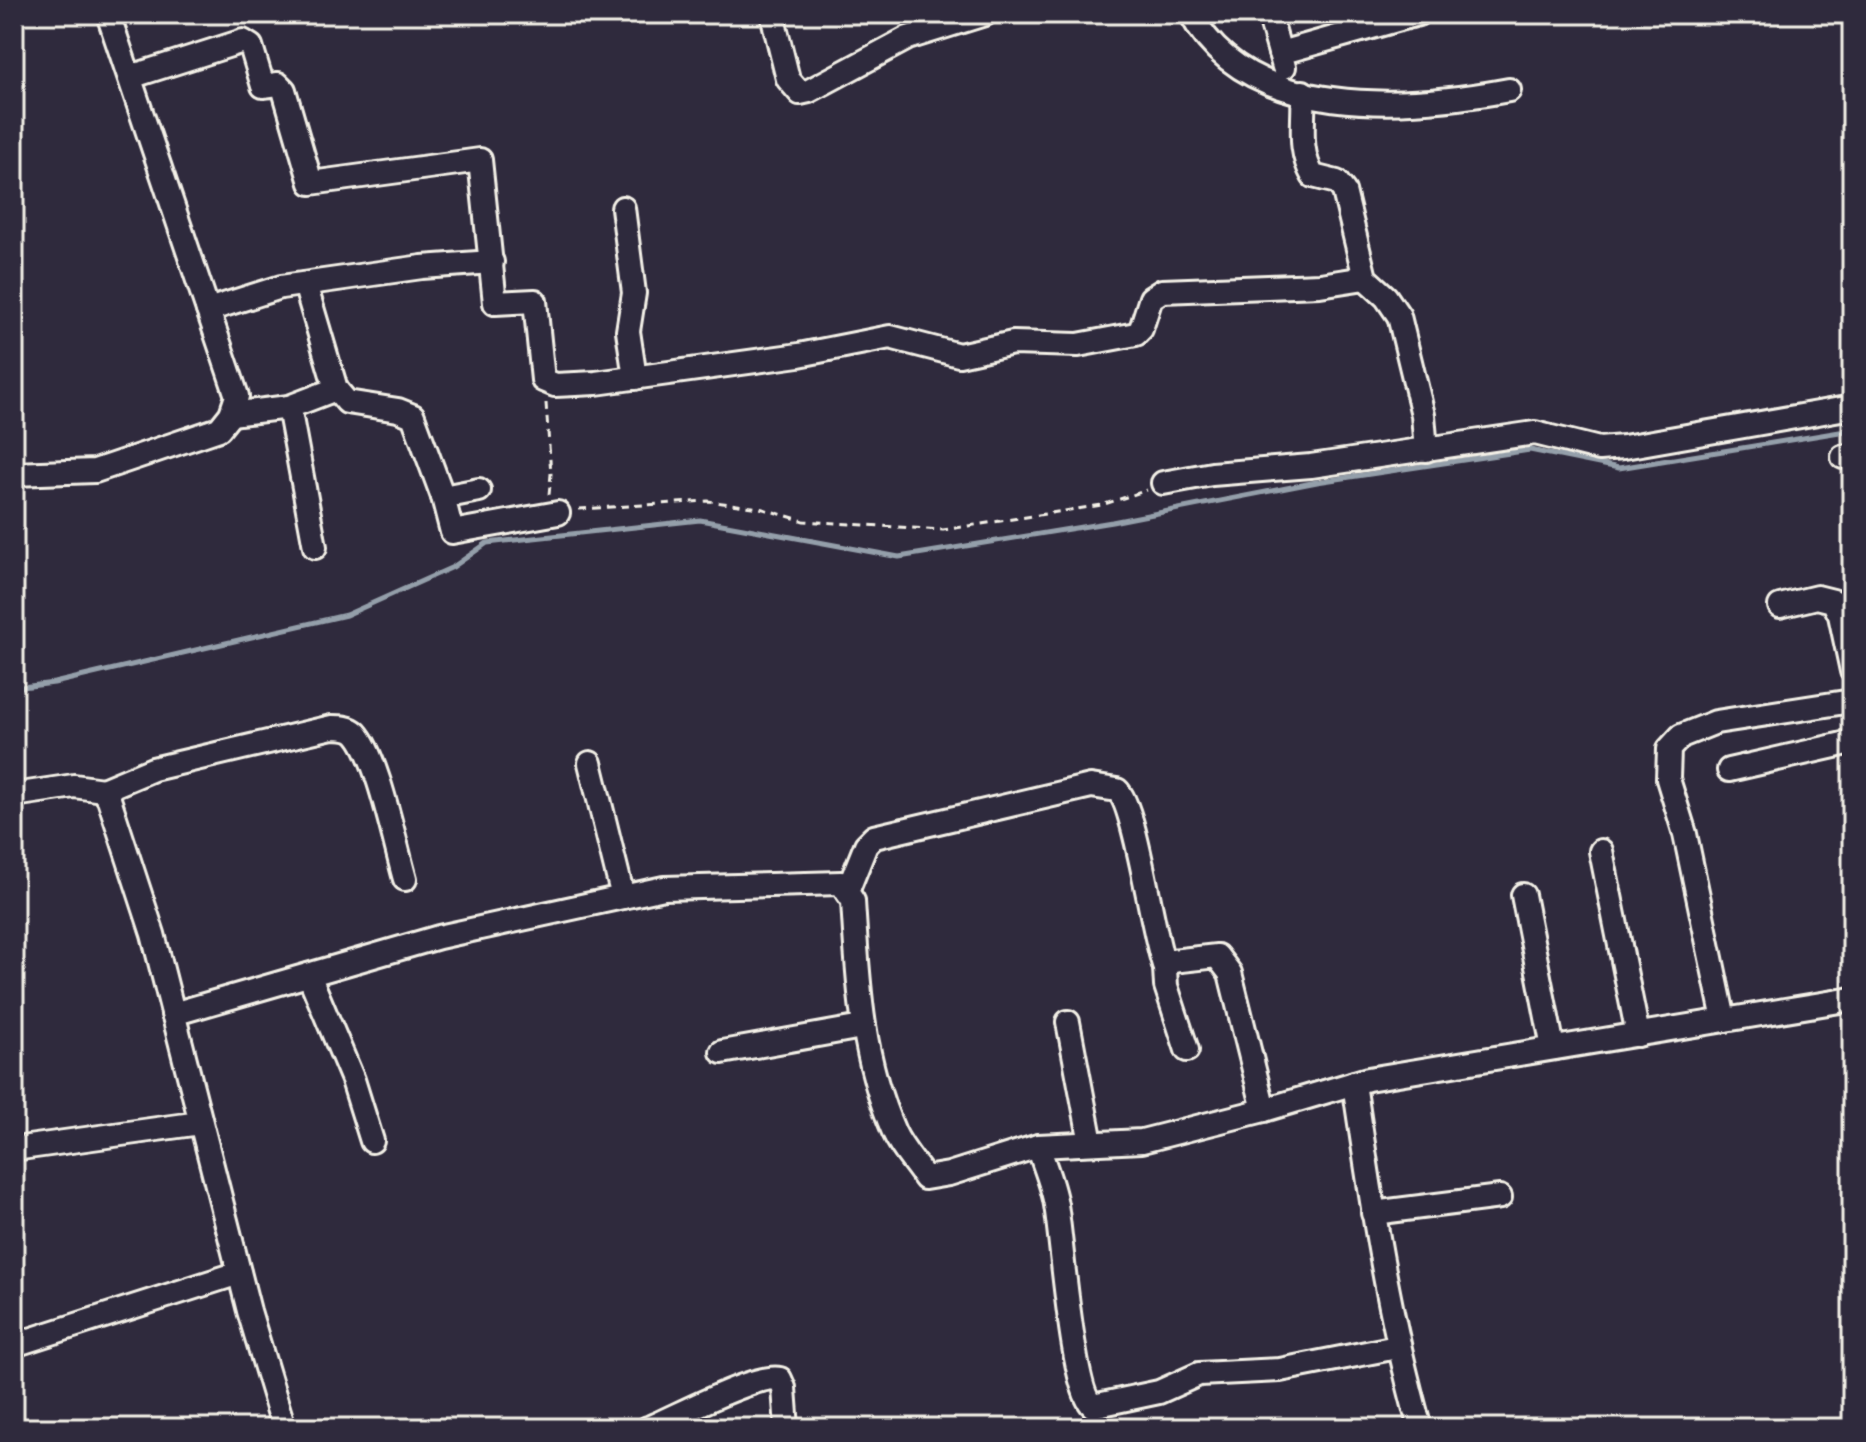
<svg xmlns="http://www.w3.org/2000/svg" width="1866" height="1442" viewBox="0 0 1866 1442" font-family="'Architects Daughter',sans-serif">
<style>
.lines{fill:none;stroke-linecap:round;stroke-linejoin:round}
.stream{stroke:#949faa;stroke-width:5}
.minor-casing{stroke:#f4f1e8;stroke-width:28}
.path{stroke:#f4f1e8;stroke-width:3;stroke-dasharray:8 6;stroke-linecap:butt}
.minor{stroke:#2f2a3d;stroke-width:22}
</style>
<rect width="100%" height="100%" fill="#2f2a3d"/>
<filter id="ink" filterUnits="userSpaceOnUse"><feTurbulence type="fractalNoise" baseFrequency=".0125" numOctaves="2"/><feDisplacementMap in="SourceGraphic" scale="16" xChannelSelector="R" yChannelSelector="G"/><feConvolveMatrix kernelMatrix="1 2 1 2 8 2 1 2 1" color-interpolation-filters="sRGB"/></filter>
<g filter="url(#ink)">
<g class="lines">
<polyline class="stream" points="14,688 54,683 346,615 453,567 487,543 700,520 899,557 1112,522 1317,482 1530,450 1619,468 1852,430"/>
<g class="minor-casing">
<g id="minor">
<polyline points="772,14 788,79 800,93 809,91 908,38 985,14"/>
<path d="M 1191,14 C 1247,121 1409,109 1509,90"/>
<polyline points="1269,14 1284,67"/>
<polyline points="1280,53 1418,14"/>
<polyline points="130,77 243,41 251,46 263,86 278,84 284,90 311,183 480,160 495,303 535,301 543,380 555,385 596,383 799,355 890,337 959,355 1013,343 1078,345 1136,334 1141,329 1151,298 1162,291 1320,285 1365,278"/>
<path d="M 1303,92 C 1305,122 1297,148 1313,176 L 1337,182 L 1344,191 L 1365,278 L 1386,297 L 1399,316 L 1423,415 L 1426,450"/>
<polyline points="623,208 634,293 628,331 635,378"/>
<polyline points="305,284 336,389 347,402 398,410 413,416 443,497 479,490"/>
<polyline points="208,310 281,287 422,267 492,262"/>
<polyline points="289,407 315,547"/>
<polyline points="231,414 289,407 336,389"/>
<polyline points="1843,457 1852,455"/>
<polyline points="14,474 95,471 219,429 231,414 237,396 108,14"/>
<polyline points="1163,483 1212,474 1311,466 1535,433 1599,449 1624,447 1852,407"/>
<polyline points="443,497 452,532 558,513"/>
<polyline points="1780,606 1817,597 1833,601 1840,615 1852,671"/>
<polyline points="590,763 623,897"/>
<polyline points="1729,770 1852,742"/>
<path d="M 103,790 L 153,769 L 332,727 C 341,727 350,727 356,733 C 378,757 395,845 405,879"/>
<polyline points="14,795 74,786 103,790 109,799 153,934 249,1311 284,1428"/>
<polyline points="1601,851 1638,1035"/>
<path d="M 847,892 L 866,845 L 874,837 L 1091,786 L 1117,790 C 1136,805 1152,934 1165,968"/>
<polyline points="1523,895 1553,1048"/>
<polyline points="309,975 353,1080 372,1141"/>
<path d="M 173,1014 L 439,937 L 664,888 L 841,883 L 853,901 C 858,981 861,1057 894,1132 C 901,1148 915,1163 925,1178 L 949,1174 L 1038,1146 L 1142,1141 L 1264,1110 L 1368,1079 L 1852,999"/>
<polyline points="1724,1020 1685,834 1668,779 1669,749 1681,736 1716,722 1852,701"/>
<polyline points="1068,1022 1091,1143"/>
<polyline points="1187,1050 1166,986 1165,968 1172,961 1217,956 1230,973 1264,1110"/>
<polyline points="722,1052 862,1027"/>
<path d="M 1354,1083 C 1371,1200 1388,1314 1420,1428"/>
<path d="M 1038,1146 C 1044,1165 1053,1185 1056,1205 C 1062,1239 1072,1391 1093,1406 L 1159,1392 L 1199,1374 L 1280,1370 L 1397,1347"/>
<polyline points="14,1149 200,1123"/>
<polyline points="1373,1213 1500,1197"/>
<polyline points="14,1345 239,1273"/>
<path d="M 648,1428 C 677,1416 756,1373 780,1379 L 784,1388 L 787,1428"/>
</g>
</g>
<g class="path">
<polyline points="546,403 551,474 549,495"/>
<polyline points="579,509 708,501 760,508 804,521 943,530 1102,505 1147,490"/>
</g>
<use href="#minor" class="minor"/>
</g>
</g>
<rect width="1866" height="1442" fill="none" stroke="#2f2a3d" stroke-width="48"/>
<rect x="24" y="24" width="1818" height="1394" fill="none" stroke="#f4f1e8" stroke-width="3" filter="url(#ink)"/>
</svg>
